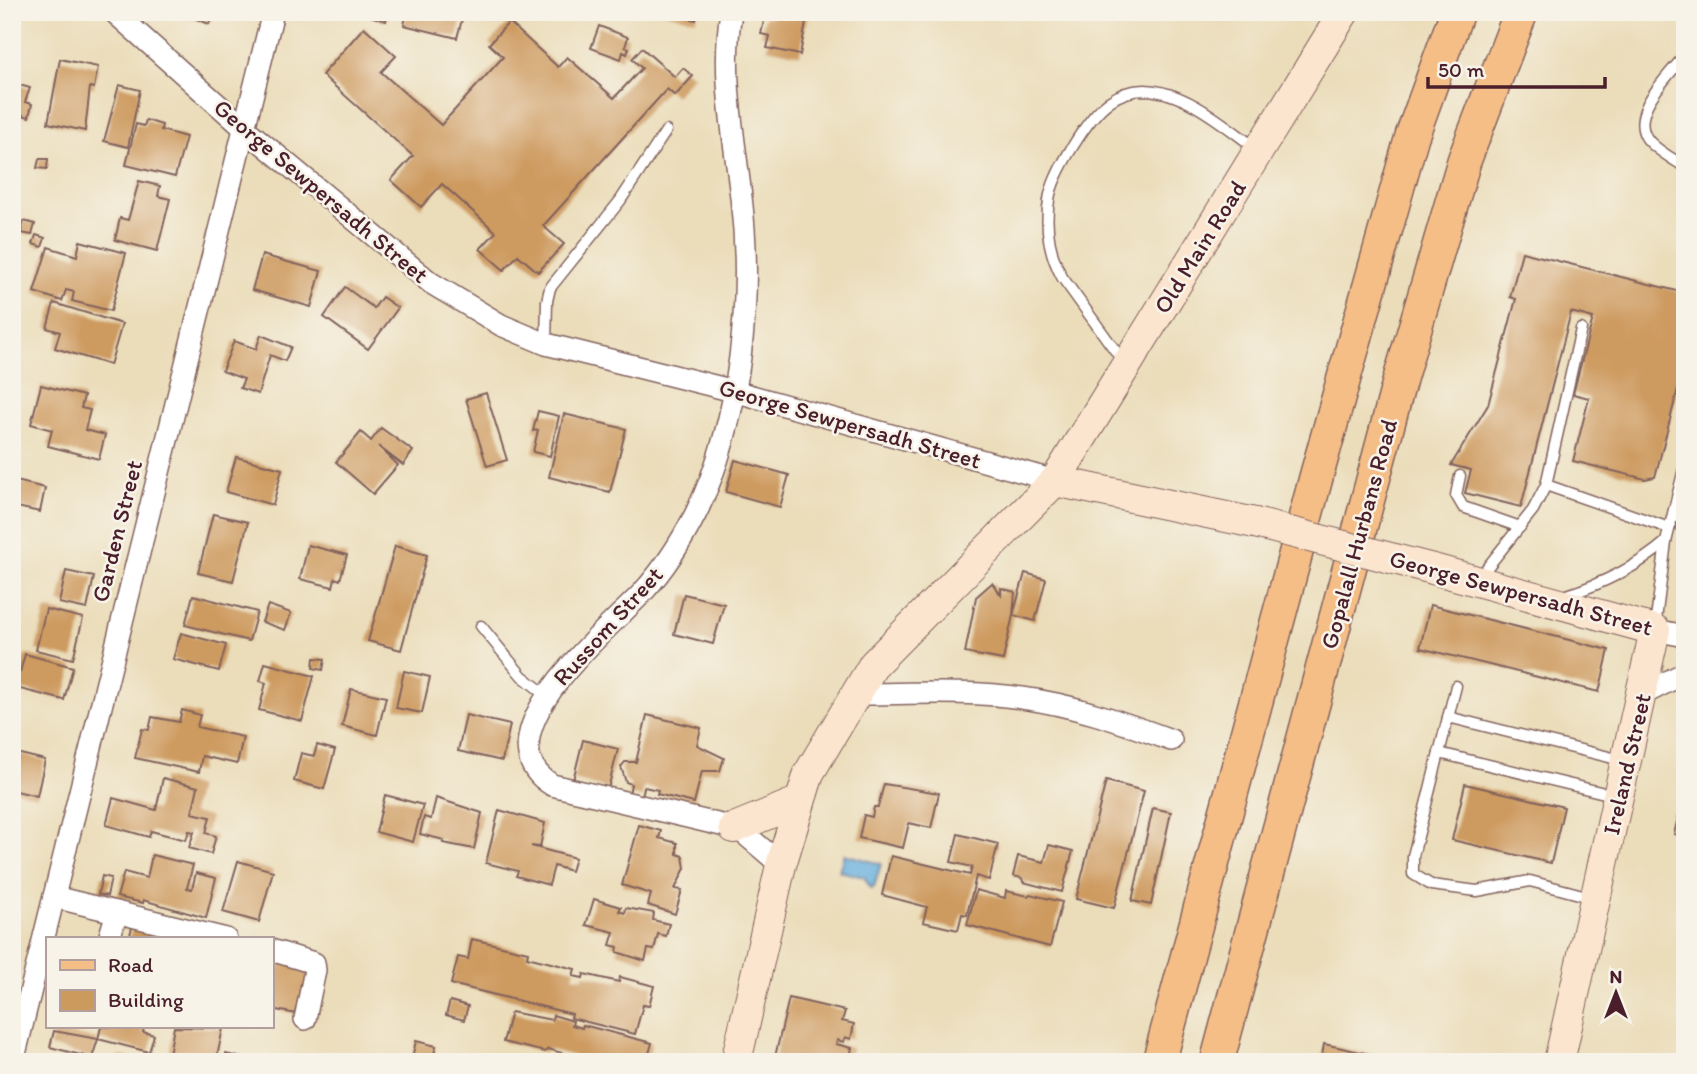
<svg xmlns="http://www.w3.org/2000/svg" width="1697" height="1074" viewBox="0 0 1697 1074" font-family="Itim,sans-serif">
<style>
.water{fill:#64addc;stroke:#576684;stroke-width:2}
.building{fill:#cd9a5e}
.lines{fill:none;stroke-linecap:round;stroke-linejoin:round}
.lane-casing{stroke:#82625d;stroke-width:13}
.street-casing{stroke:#82625d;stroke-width:24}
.secondary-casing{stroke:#82625d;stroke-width:32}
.primary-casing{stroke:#82625d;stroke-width:36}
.lane{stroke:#fff;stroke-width:10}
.street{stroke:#fff;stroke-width:21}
.secondary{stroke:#fbe5cf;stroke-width:30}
.primary{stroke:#f6be87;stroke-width:33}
.secondary-bridge-casing{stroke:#82625d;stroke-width:32;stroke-linecap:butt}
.secondary-bridge{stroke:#fbe5cf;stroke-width:30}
.labels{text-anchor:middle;stroke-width:5;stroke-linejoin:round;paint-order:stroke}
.street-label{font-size:24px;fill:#4a1f2b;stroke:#f7f3e8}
</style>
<rect width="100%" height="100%" fill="#f7f3e8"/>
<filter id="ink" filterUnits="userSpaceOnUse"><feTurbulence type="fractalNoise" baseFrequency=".0143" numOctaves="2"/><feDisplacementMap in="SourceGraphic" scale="14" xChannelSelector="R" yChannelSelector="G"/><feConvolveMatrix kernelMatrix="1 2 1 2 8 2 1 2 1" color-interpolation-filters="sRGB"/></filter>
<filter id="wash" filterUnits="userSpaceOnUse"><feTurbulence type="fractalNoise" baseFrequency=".00686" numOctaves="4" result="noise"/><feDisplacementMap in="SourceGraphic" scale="28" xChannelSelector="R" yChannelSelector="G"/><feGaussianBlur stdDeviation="1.57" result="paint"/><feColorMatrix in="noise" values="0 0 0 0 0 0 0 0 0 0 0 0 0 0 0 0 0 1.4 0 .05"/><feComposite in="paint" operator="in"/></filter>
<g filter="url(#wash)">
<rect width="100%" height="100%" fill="#ebddba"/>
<polygon class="water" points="844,854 881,864 874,887 871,888 864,877 839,871"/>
<g id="blocks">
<g class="building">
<polygon points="179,12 214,12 209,24"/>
<polygon points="357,12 388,12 386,21"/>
<polygon points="407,12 464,12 457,38 404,25"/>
<polygon points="544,12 563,12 562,17"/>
<polygon points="659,12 698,12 696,20"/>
<polygon points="772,12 808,12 800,55 767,48 770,36 761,34 765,16 771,17"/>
<polygon points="509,22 558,67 567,57 614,98 642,68 632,59 642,48 675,77 683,68 693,76 675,96 667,89 543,226 564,244 538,272 518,255 504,270 480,249 496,232 442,184 421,207 391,180 413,156 322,75 364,27 396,56 381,72 441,125 503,57 489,44"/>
<polygon points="599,26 628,37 625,47 629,48 627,54 623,52 621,59 591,48"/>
<polygon points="60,59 98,67 94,88 90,87 85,131 48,123"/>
<polygon points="12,83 30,88 25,102 32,104 29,117 12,112"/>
<polygon points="119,85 140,90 128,147 104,141"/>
<polygon points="146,120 162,125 161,130 186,137 175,177 126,165 136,124 144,126"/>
<polygon points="39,159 48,159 47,169 37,168"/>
<polygon points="139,181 160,186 158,196 170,199 157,251 115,240 120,218 128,220"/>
<polygon points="24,221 35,224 32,235 21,233"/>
<polygon points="36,235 45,238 42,247 33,244"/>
<polygon points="80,241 126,253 111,311 72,301 74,292 66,290 62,301 34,292 48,247 77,256"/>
<polygon points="1522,252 1685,293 1685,362 1655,477 1645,479 1573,461 1589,398 1573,394 1593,318 1571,312 1521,507 1465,493 1471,470 1451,465 1488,405 1516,299 1510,297"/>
<polygon points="262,255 321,271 311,307 252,290"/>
<polygon points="345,287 374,308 382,297 398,308 368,349 324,317"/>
<polygon points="54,303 122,324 110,365 55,348 60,332 47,328"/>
<polygon points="261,335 291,347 285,361 270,355 258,394 240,388 244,379 222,371 234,341 256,349"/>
<polygon points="41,385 84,396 81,408 90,410 85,430 105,435 99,459 48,446 52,430 31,424"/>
<polygon points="486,393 507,460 487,466 466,399"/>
<polygon points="538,411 559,416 550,456 533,452 538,430 533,431"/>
<polygon points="564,414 626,429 610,492 549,477"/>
<polygon points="381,428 413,451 403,465 378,446 398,465 373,494 336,462 361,432 371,441"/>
<polygon points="236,457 282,469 273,505 226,492"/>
<polygon points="735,460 789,475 780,507 726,492"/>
<polygon points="12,480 45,488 40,512 12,506"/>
<polygon points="213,514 248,522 233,581 198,573"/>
<polygon points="308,545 347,555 340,580 335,578 333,587 300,579"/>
<polygon points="395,546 427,555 401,650 368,641"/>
<polygon points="66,571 94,577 87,609 59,603"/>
<polygon points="1025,573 1046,579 1035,621 1013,615 1003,660 965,653 976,597 992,583 1001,595 1001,588 1015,592 1013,615"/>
<polygon points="684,594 724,604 713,644 674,634"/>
<polygon points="193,595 257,612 249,641 185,625"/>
<polygon points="268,605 291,613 285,630 262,622"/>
<polygon points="1430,605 1609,650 1599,692 1420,648"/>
<polygon points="46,609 83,618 73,659 36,650"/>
<polygon points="181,633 226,645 219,671 173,659"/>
<polygon points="25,654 73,667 64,700 12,687 12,670 20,672"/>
<polygon points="314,658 325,659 323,670 313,668"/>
<polygon points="265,663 314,676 302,721 259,710 266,683 260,681"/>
<polygon points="404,671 430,677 422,713 396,708"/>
<polygon points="351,689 386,697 377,735 342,726"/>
<polygon points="182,710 200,715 197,727 243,737 237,764 202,756 199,772 135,758 142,729 149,730 152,717 179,722"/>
<polygon points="466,715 510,725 502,761 458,751"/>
<polygon points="647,715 701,728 697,745 724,758 720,771 702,771 694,803 657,794 658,790 644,787 642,797 629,794 631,784 626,782 621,767 625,762 636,762"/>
<polygon points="583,740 618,749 608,789 573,780"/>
<polygon points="317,745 335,750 324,789 294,781 301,753 314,756"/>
<polygon points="12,752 45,760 37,796 12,790"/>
<polygon points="163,778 198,787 192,813 210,817 206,833 216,836 211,854 189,848 194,832 189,831 186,840 151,831 149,837 106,825 113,798 156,810"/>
<polygon points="1106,781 1144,791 1114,908 1076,899"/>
<polygon points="884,784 939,793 931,828 909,823 903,848 859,838 864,815 872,817 874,807 878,807"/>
<polygon points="1465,784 1564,807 1551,863 1452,840"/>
<polygon points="1684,793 1685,793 1685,837 1674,834"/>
<polygon points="385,795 423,805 413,842 376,832"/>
<polygon points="436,798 482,813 474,849 443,843 444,840 420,834 424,817 431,819"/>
<polygon points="1153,808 1171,812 1151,905 1132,901"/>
<polygon points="499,810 545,823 540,847 531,846 575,858 571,871 554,866 549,885 516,876 518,871 486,863"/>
<polygon points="639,825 661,831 659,838 677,843 677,854 683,856 685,868 675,889 682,890 675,914 648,905 651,894 622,885"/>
<polygon points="958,834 998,844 989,880 976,876 967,915 962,914 958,930 923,922 927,907 882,895 891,856 970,875 972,867 951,862"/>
<polygon points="1049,845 1073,851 1062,892 1023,882 1022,878 1013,876 1018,856 1044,862"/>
<polygon points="152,855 193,865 187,888 192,889 196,873 216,878 206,918 143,900 143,903 117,897 124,872 147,878"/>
<polygon points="238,861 273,871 259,922 223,912"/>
<polygon points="102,876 111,878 107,896 98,894"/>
<polygon points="976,890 1005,898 1006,891 1028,896 1030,894 1062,902 1050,947 967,925"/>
<polygon points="594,899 621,907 619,911 625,913 626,908 654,913 653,920 669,924 666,936 658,934 654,950 648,949 645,961 617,952 618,947 610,945 614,932 586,925"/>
<polygon points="132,927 184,939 129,939"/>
<polygon points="472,939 528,952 527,957 575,969 573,976 583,978 584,974 619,982 620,977 654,986 649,1006 643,1005 635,1034 571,1018 572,1014 451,984 458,957 468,959"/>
<polygon points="271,954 312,970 302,1015 271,1009"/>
<polygon points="789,998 845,1011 842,1021 854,1024 851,1039 845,1037 844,1042 837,1040 836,1044 852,1048 849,1062 774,1061"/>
<polygon points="450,1001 468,1006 464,1020 446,1015"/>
<polygon points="511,1012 552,1020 553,1015 573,1021 572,1025 582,1028 583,1025 652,1043 648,1057 653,1058 652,1062 582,1062 576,1060 577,1057 548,1049 545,1052 503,1042"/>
<polygon points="101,1027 144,1027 143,1032 154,1035 149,1052 98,1039"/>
<polygon points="174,1027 223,1028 216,1062 168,1060"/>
<polygon points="54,1031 98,1039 92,1058 50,1047"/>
<polygon points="416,1041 436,1046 432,1062 411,1062"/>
<polygon points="1324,1044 1378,1056 1377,1062 1321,1062"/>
<polygon points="226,1054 254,1061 254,1062 224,1062"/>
<polygon points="120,1056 137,1059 136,1062 118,1062"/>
</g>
</g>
</g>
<g filter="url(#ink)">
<use href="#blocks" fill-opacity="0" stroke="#82625d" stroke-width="2"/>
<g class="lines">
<g class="lane-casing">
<g id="lane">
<path d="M 1685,55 C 1669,76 1626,114 1649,141 C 1658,151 1673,159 1685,167"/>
<polyline points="546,344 547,301 550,288 620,201 666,131"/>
<path d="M 1125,364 L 1062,277 C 1049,253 1045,227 1049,200 C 1052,175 1089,115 1110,101 C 1120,94 1132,90 1145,90 C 1186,91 1225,126 1257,149"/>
<polyline points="1460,476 1456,495 1463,507 1520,527"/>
<polyline points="1546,485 1669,528"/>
<polyline points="1478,579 1533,510 1546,485 1581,329"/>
<path d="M 1564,596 C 1602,584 1636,568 1666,542"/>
<polyline points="481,626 522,676 545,694"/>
<polyline points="1655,627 1666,542 1685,465"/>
<polyline points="1456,686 1413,856 1413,874 1431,885 1477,891 1530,881 1594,898"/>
<polyline points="1448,717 1625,761"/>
<polyline points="1439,753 1617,796"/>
</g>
</g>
<g class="street-casing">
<g id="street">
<polyline points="114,12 244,128 431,283 501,325 546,344 734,391 1055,481"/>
<path d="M 731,12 C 721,74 734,135 741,197 C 753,297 741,421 696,513 C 682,541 664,569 643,592 C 610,628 474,737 552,785 L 734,828 L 746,835 L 781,865"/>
<polyline points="1655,630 1685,636"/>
<path d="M 856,694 C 911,694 967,690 1022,698 C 1074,705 1122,722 1171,740"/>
<polyline points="1643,694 1685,673"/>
<polyline points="54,897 226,939"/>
<polyline points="109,939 117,912"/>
<polyline points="271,950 314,963 315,970 305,1019"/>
<polyline points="13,1062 273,12"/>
</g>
</g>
<g class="secondary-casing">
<g id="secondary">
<polyline points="1055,481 1255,523"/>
<polyline points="1433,569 1655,630 1559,1062"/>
<polyline points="734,828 800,801"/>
<polyline points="736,1062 781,865 809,773 874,664 1055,481 1344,12"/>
</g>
</g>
<g class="primary-casing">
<g id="primary">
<polyline points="1159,1062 1317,474 1412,136 1457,12"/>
<polyline points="1217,1062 1400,379 1464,161 1521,12"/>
</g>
</g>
<use href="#lane" class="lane"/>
<use href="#street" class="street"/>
<use href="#secondary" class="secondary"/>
<use href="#primary" class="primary"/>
<g class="secondary-bridge-casing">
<polyline id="secondary-bridge" points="1255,523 1433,569"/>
</g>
<use href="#secondary-bridge" class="secondary-bridge"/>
</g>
</g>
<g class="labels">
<g class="street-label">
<text transform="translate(321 191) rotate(40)" y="8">George Sewpersadh Street</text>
<text transform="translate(1200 247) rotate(-58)" y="8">Old Main Road</text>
<text transform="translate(850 424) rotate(16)" y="8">George Sewpersadh Street</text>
<text transform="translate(117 531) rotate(-76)" y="8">Garden Street</text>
<text transform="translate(1359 534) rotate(-75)" y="8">Gopalall Hurbans Road</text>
<text transform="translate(1521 593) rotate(15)" y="8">George Sewpersadh Street</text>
<text transform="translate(608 626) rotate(-48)" y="8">Russom Street</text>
<text transform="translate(1627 764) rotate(-77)" y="8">Ireland Street</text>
</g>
</g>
<rect width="1697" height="1074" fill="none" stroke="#f7f3e8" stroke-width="42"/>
<rect x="46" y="937" width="228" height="91" fill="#f7f3e8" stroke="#b29e9c" stroke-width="2"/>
<rect x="60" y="960" width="35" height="10" fill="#f6be87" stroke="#b29e9c" stroke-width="2"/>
<text x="108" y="972" font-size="21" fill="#4a1f2b">Road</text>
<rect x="60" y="990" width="35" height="21" fill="#cd9a5e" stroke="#b29e9c" stroke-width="2"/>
<text x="108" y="1007" font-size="21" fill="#4a1f2b">Building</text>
<g transform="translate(1616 993)" stroke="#f7f3e8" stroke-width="5" paint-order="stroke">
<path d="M0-5L12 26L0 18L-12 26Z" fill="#4a1f2b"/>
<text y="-10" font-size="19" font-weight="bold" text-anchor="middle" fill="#4a1f2b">N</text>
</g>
<path d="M1428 77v10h177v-10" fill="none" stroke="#4a1f2b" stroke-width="3.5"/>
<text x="1438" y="77" font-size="21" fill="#4a1f2b" stroke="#f7f3e8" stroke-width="5" paint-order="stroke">50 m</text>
</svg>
